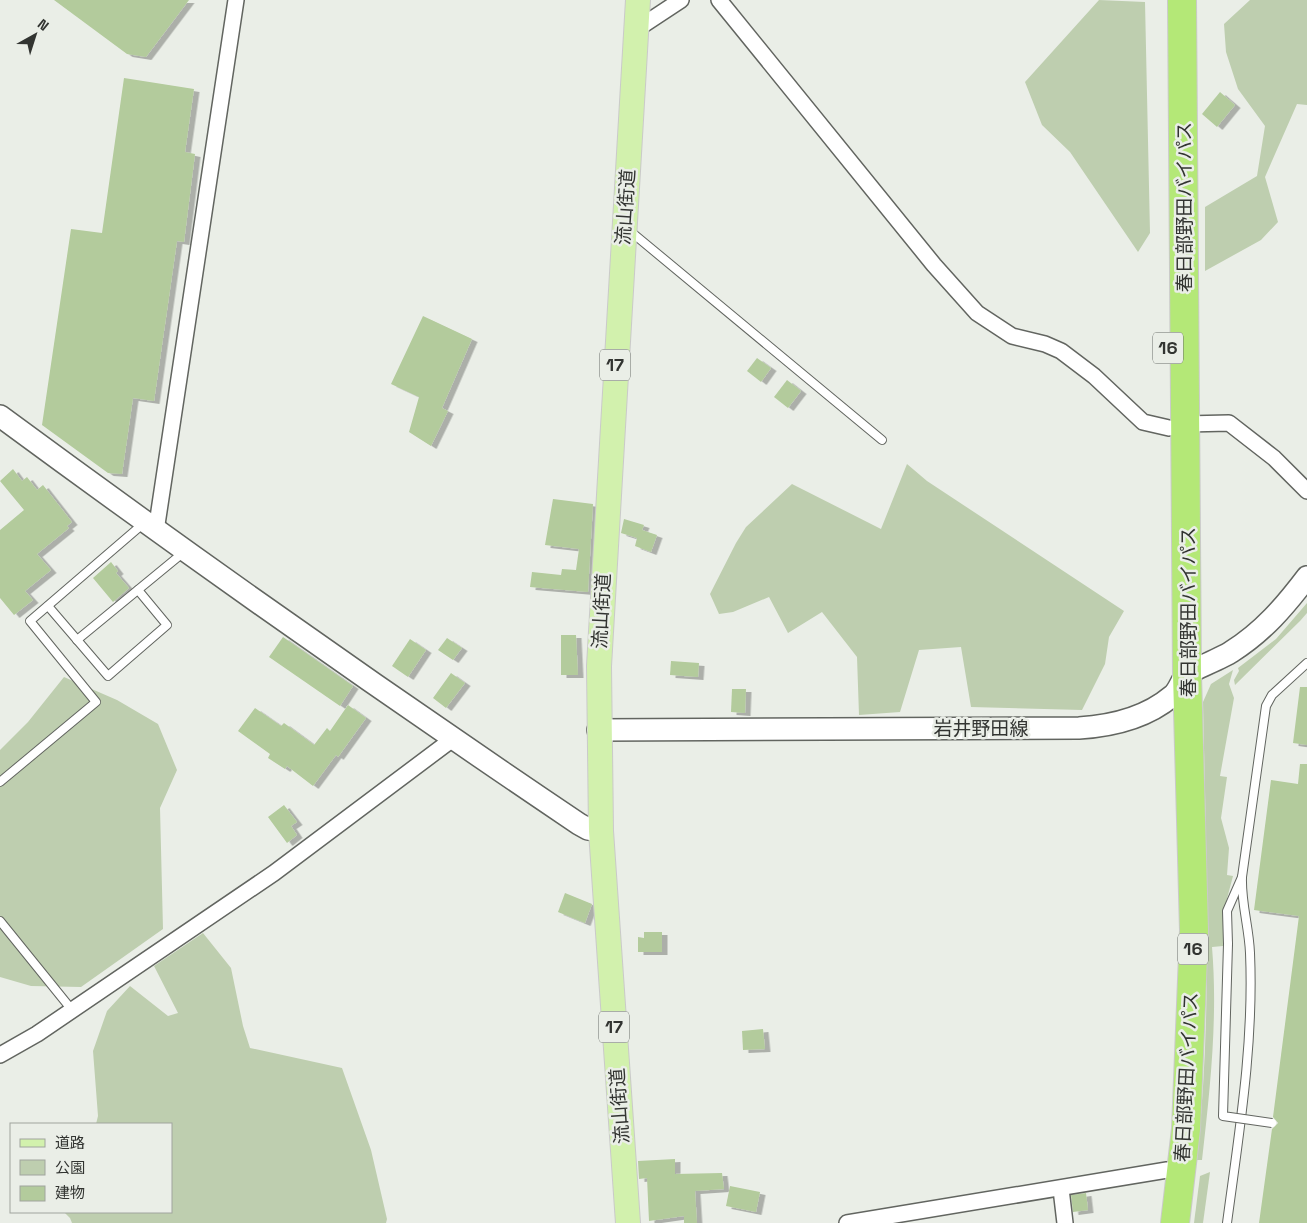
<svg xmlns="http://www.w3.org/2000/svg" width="1307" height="1223" viewBox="0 0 1307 1223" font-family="'Space Grotesk','Noto Sans JP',sans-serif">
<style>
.green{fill:#beceaf}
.building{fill:#b3cb9c;filter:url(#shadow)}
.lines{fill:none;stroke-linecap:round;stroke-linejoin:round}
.lane-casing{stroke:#626560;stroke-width:10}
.street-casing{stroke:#626560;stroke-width:18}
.secondary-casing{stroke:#626560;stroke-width:24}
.primary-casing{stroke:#cacac9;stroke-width:26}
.highway-casing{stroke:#cacac9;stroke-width:30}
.lane{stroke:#fff;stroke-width:8}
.street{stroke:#fff;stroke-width:15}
.secondary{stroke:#fff;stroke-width:21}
.primary{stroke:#d2f1ad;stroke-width:24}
.highway{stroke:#b4e877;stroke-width:28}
.lane-bridge-casing{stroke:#626560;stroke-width:10;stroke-linecap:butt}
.lane-bridge{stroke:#fff;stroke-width:8}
.labels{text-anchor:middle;stroke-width:5;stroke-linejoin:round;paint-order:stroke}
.shield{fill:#eaeee7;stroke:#696c68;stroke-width:1}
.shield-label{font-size:18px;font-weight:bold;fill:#323431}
.street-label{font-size:19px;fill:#323431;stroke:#eaeee7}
</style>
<defs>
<filter id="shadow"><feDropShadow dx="5.5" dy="3" stdDeviation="0" flood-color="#0004"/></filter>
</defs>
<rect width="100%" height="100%" fill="#eaeee7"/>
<g class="green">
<polygon points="1099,0 1145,2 1150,233 1138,252 1070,152 1042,125 1025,82"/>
<polygon points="1250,0 1307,0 1307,105 1297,104 1265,177 1278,222 1261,240 1205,271 1205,207 1257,176 1265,126 1238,89 1226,52 1224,24"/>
<polygon points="907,464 927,481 1124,611 1109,637 1105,664 1082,710 971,707 961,647 919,650 900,712 859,715 857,657 822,612 788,633 769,597 733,612 719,614 710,594 736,543 746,527 792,484 881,529"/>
<polygon points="1307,603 1307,613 1300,621 1235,685 1234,680 1239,671 1238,668 1276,639"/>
<path d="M 1233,670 L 1229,684 L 1234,698 L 1220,776 L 1227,777 L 1221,818 L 1229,848 L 1227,875 L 1233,876 L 1224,910 L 1223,946 L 1212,947 C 1218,1019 1210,1089 1202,1160 L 1197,1160 C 1213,1008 1206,854 1203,702 L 1211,684 Z"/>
<polygon points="64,677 117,700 158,724 177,770 160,808 163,929 81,987 31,986 0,977 0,750 28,722"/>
<polygon points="203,933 231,968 243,1026 250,1048 342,1068 371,1150 387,1219 386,1223 72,1223 70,1218 64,1212 171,1212 171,1124 96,1124 98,1116 93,1051 107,1011 130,986 168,1016 178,1013 154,966"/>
<polygon points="1210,1172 1203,1223 1194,1223 1200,1176"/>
</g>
<g class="building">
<polygon points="54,0 189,0 146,57 127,54"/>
<polygon points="124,78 194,89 185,152 195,154 184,242 177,241 154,401 133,398 122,474 108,473 42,425 71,229 102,233"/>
<polygon points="1220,92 1235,105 1217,127 1202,114"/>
<polygon points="423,316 472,339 442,408 448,411 431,446 409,432 419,397 391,384"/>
<polygon points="757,358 771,368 761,382 747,371"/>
<polygon points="787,380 801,391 788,408 774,397"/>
<polygon points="13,469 22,481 27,477 37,490 43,485 72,522 67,526 69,528 37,554 51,570 25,591 33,600 14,615 0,598 0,530 24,510 0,481"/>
<polygon points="553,499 593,504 588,592 530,587 532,572 561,575 562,569 576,570 579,549 545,545"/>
<polygon points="624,519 644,525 642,530 657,535 651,552 635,546 637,538 621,533"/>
<polygon points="111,562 118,571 116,573 129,588 113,602 93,578"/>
<polygon points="561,635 576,635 578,675 561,675"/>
<polygon points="283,637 353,686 340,706 269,657"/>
<polygon points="447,638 462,648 453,660 438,650"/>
<polygon points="410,639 426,650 408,677 392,666"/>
<polygon points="671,661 699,663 698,677 670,675"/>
<polygon points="451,673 465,683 446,708 433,698"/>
<polygon points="1300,687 1307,687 1307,745 1293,743"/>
<polygon points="732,689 746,689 745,713 731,712"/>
<polygon points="348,705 366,718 338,757 336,755 313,786 287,766 285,769 268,758 270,754 238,731 255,708 281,726 284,723 314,745 327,728 330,731"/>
<polygon points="1300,764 1307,764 1307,1223 1259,1223 1272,1129 1278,1123 1273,1117 1299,916 1254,910 1271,780 1298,784"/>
<polygon points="284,805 297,822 291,826 297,835 287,843 268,817"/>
<polygon points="565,893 592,904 585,923 558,912"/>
<polygon points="644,932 662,932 662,952 638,952 638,937 644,938"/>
<polygon points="763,1029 765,1049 743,1050 742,1031"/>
<polygon points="675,1159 675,1174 722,1173 724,1189 695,1191 697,1223 684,1223 684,1216 649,1221 647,1178 639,1179 638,1161"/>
<polygon points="730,1186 760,1192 756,1212 726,1206"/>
<polygon points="1086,1193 1088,1210 1073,1212 1071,1195"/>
</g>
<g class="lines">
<g class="lane-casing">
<g id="lane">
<polyline points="630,231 882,440"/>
<polyline points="48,606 108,676 167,625 138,590"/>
<polyline points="77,640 184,552"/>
<polyline points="0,782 96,702 30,621 144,523"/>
<polyline points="0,921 72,1010"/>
<polyline points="1228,944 1227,911 1242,877 1266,706 1272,695 1307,663"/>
<path d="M 1227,1223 C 1239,1133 1254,1044 1250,953 C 1249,927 1241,903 1242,877"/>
</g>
</g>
<g class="street-casing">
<g id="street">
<polyline points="719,0 934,265 977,313 1012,336 1045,344 1061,351 1094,376 1143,422 1169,428"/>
<polyline points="637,29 681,0"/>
<polyline points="1186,424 1229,423 1274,458 1307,491"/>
<polyline points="156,531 236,0"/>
<polyline points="0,1055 37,1034 274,873 454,738"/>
<polyline points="1061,1189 1065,1223"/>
<polyline points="847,1223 1167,1170"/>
</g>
</g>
<g class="secondary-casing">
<g id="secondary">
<path d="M 0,416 C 190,556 383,692 579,824 L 588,829 L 601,831"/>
<path d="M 598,730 L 1079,728 C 1111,726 1146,718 1172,696 C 1179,691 1181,680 1187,674 C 1192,670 1222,658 1231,652 C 1263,632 1285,606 1307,577"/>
</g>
</g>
<g class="primary-casing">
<polyline id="primary" points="628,1223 601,831 599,666 638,0"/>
</g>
<g class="highway-casing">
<polyline id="highway" points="1175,1223 1186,1129 1194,930 1187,674 1182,0"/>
</g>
<use href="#lane" class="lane"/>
<use href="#street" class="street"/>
<use href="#secondary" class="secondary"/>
<use href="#primary" class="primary"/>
<use href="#highway" class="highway"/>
<g class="lane-bridge-casing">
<polyline id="lane-bridge" points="1228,944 1223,1116 1272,1123"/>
</g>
<use href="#lane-bridge" class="lane-bridge"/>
</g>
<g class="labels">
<g class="shield">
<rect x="1153" y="332.5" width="30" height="31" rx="4"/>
<rect x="600" y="349.5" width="30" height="31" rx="4"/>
<rect x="1178" y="933.5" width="30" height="31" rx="4"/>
<rect x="599" y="1011.5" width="30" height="31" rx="4"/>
</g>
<g class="shield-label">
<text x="1168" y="354">16</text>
<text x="615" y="371">17</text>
<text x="1193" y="955">16</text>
<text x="614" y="1033">17</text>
</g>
<g class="street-label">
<text transform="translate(625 207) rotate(-86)" y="7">流山街道</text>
<text transform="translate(1184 207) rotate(-90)" y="7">春日部野田バイパス</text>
<text transform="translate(601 611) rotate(-87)" y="7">流山街道</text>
<text transform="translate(1188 612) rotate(-90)" y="7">春日部野田バイパス</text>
<text x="981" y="735">岩井野田線</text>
<text transform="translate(1186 1077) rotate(-87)" y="7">春日部野田バイパス</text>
<text transform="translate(619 1106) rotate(-94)" y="7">流山街道</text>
</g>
</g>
<rect x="10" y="1123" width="162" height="90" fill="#eaeee7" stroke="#a0a49e"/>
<rect x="20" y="1139" width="25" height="8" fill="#d2f1ad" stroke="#a0a49e"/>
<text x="55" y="1148" font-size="15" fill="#323431">道路</text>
<rect x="20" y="1160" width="25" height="15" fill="#beceaf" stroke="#a0a49e"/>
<text x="55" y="1173" font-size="15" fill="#323431">公園</text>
<rect x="20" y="1186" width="25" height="15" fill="#b3cb9c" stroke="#a0a49e"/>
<text x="55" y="1198" font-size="15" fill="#323431">建物</text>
<g transform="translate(35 35) rotate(39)" stroke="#eaeee7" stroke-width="4" paint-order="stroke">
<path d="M0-4L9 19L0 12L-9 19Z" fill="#323431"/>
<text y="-8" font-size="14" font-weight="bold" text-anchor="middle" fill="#323431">N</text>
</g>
</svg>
